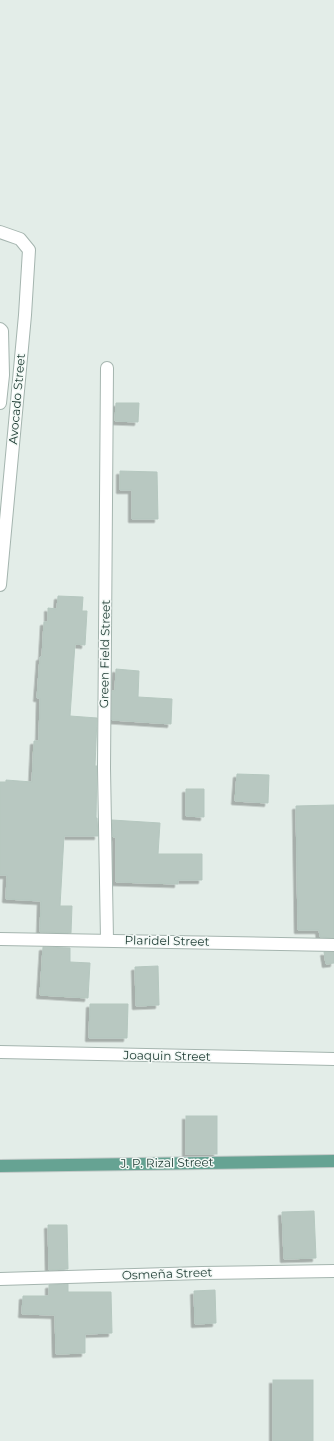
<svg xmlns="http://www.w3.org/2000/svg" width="334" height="1441" viewBox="0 0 334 1441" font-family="Montserrat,sans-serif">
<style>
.building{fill:#b8c8c1;stroke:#b5c7bf;filter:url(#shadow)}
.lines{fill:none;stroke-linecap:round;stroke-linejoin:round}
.minor-casing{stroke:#a5b5af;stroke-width:14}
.major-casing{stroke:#c1c9c7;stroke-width:14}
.minor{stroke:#fff;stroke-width:12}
.major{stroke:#66a393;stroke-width:12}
.labels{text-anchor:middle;stroke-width:3;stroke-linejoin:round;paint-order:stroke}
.street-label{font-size:12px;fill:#223f37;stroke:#f3f9f6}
</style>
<defs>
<filter id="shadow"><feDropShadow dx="-3.5" dy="3.5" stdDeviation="0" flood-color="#0004"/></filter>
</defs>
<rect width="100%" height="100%" fill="#e3ede8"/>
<g class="building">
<polygon points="116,403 139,403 138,422 115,421"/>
<polygon points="120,471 157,472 158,519 132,519 132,490 120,490"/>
<polygon points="58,596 83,597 82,611 87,611 85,645 75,644 70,716 97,718 95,766 97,766 96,818 97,818 98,836 64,836 60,906 72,906 71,933 40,932 41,901 6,899 7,875 0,875 0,782 6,782 6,780 32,782 34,741 39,741 40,698 37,698 40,657 42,657 44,622 48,622 48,608 57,609"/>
<polygon points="116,669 139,671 138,697 172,699 171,724 112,720 112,691 115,691"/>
<polygon points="237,774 269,775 268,803 235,801"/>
<polygon points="186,789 204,789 204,817 186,816"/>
<polygon points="334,805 334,938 320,937 319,930 298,930 296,806"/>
<polygon points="112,820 160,823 158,854 202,854 202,880 178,880 178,884 116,882 116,837 113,837"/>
<polygon points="43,947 70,948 70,962 90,963 88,998 40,995"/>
<polygon points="324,952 334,952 334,963 326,964"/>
<polygon points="158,966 159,1005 136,1006 135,967"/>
<polygon points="90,1004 128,1004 127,1038 89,1038"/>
<rect x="186" y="1116" width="31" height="38"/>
<polygon points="314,1211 316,1258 284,1259 282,1212"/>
<polygon points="48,1225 67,1225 68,1269 49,1270"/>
<polygon points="68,1284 68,1292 111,1292 112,1333 85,1334 85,1353 56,1354 55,1315 22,1314 23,1296 49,1296 49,1285"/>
<polygon points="215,1290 216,1323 195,1324 194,1291"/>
<rect x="273" y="1380" width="40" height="61"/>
</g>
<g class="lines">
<g class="minor-casing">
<g id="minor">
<polyline points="0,232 20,239 29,250 25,315 0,585"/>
<polyline points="0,329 2,331 3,375 0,403"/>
<polyline points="107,368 104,768 107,940"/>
<polyline points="0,939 334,945"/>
<polyline points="0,1052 334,1059"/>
<polyline points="0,1279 202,1273 334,1271"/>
</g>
</g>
<g class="major-casing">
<polyline id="major" points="0,1166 334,1161"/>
</g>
<use href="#minor" class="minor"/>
<use href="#major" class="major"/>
</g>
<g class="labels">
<g class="street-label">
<text transform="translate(17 399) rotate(-85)" y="4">Avocado Street</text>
<text transform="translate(105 654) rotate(-89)" y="4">Green Field Street</text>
<text transform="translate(167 941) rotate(1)" y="4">Plaridel Street</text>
<text transform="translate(167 1056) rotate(1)" y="4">Joaquin Street</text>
<text transform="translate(167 1163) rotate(-1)" y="4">J. P. Rizal Street</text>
<text transform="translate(167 1274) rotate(-2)" y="4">Osmeña Street</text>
</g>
</g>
</svg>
